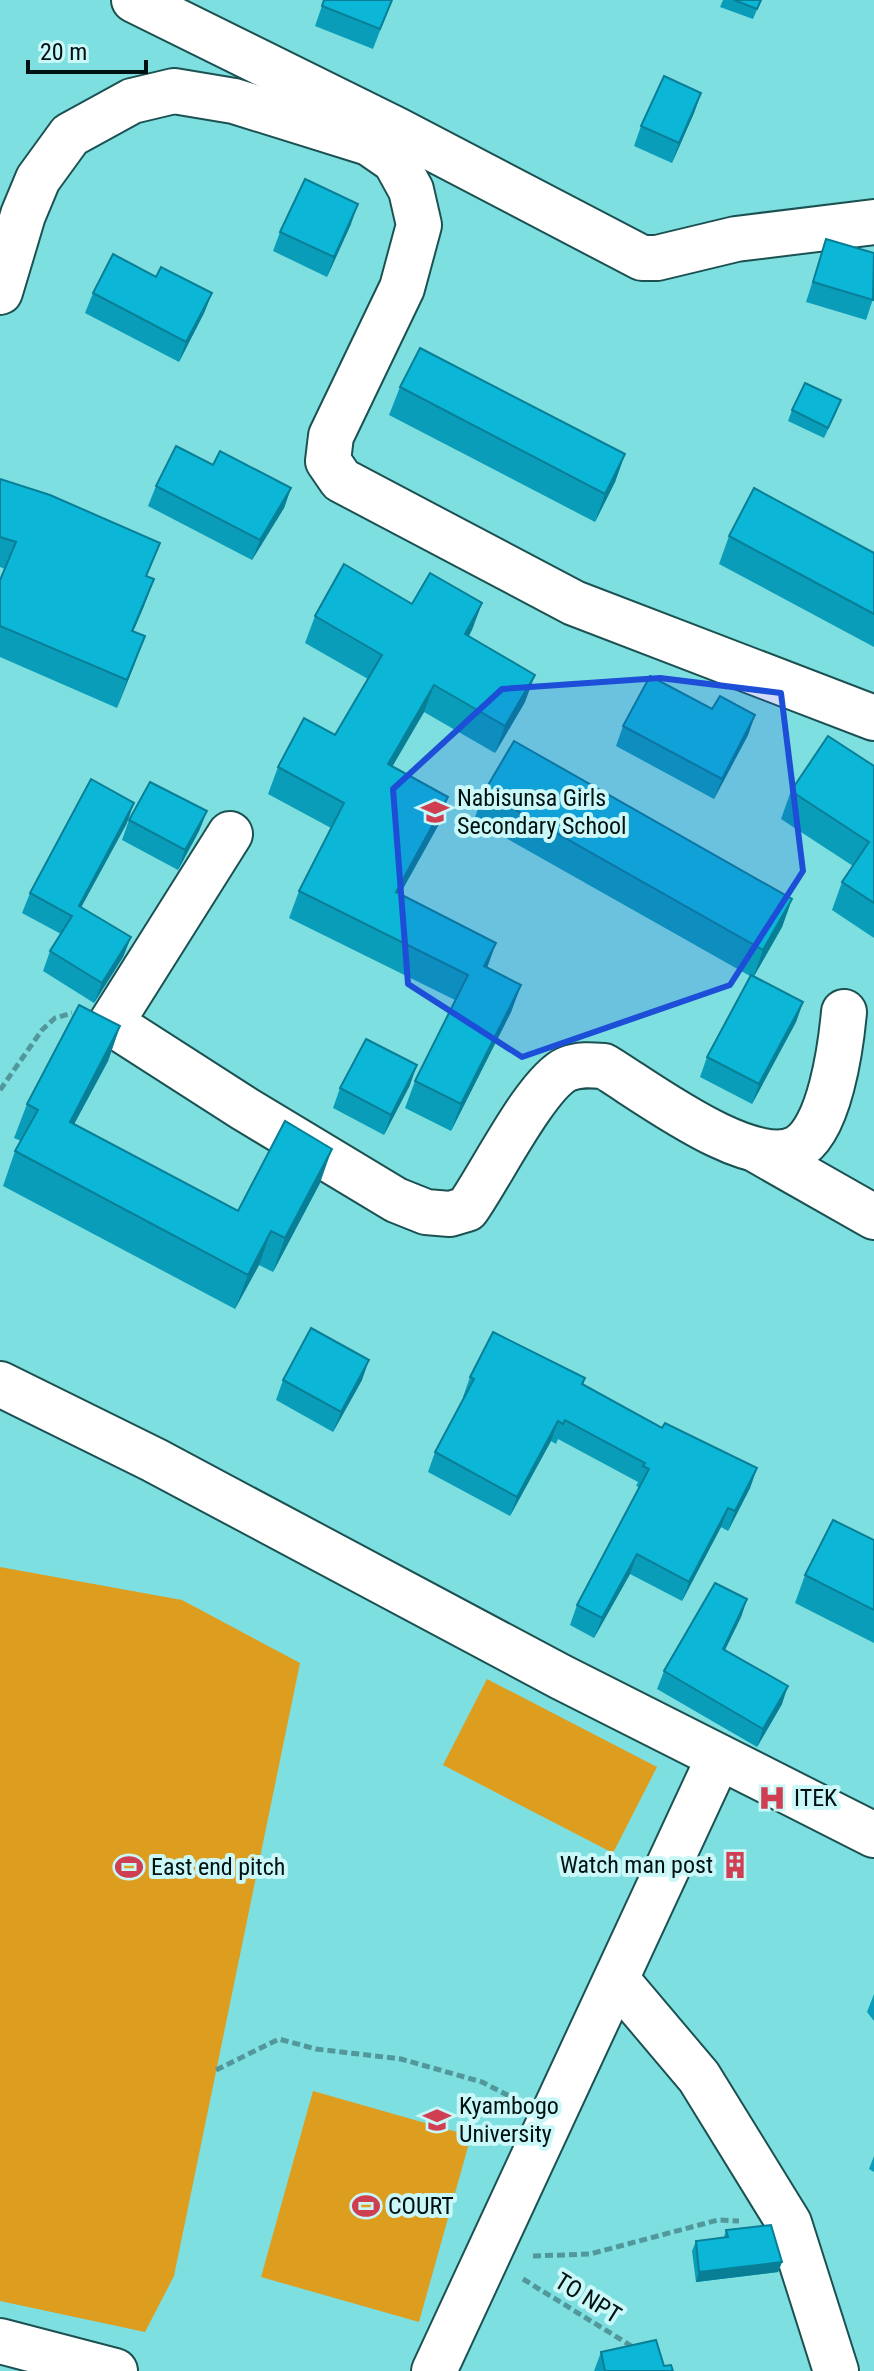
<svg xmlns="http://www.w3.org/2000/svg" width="874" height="2371" viewBox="0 0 874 2371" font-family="'Roboto Condensed',sans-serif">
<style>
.green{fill:#dd9d1f}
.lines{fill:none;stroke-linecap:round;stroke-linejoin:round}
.minor-casing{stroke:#1c5152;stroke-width:48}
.path{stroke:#52989a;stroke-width:5;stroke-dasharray:8 4;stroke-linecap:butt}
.minor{stroke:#fff;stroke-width:44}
.wall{fill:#0a9db9}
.shaded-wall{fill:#087f96}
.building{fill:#0cb6d7;stroke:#087f96;stroke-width:2}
.marked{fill:#1d4ed8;fill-opacity:0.2;stroke:#1d4ed8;stroke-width:6;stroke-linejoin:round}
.labels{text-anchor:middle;stroke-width:8;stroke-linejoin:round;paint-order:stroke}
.poi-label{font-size:24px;fill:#001112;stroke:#caf7f8;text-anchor:start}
.street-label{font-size:24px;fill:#001112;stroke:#caf7f8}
</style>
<rect width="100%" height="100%" fill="#7edfe1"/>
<g class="green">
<polygon points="0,1567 182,1600 300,1663 174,2276 145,2332 0,2301"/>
<polygon points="487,1679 657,1767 613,1853 443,1765"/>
<polygon points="313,2091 471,2136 419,2322 261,2277"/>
</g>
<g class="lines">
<g class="minor-casing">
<g id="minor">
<polyline points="134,0 397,130 642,258 657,258 736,239 874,222"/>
<polyline points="0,292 23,215 38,179 70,135 132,101 174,91 234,101 369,143 395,161 411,190 419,225 402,288 331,436 328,461 341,480 574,603 874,718"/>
<path d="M 230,834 L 111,1023 L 245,1109 L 396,1200 L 426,1212 L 450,1214 L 467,1209 C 490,1177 536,1083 567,1069 C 579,1064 591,1065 604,1066 C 644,1090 751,1172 797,1148 C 830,1131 841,1045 844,1012"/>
<polyline points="758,1151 874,1217"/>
<polyline points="0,1384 154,1460 561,1677 874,1835"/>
<polyline points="617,1980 699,2077 789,2223 836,2371"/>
<polyline points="0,2341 115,2371"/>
<polyline points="434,2371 719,1757"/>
</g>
</g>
<g class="path">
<polyline points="0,1090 42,1030 55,1018 72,1013"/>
<polyline points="216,2070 279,2039 316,2049 401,2059 482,2082 517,2100"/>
<polyline points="533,2256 590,2254 718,2220 739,2221"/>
<polyline points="523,2279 633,2347"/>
</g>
<use href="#minor" class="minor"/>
</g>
<g class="wall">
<polygon points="324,0 392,0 373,49 315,26"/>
<polygon points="723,0 761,0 753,19 720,7"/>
<polygon points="701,93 694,113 672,163 634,146 641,126"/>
<polygon points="351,224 327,277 273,251 280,232"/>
<polygon points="826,239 874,296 866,320 806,302"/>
<polygon points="156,277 212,293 204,313 179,362 85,313 93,293"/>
<polygon points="400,387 625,454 615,482 595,522 389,415"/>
<polygon points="792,410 837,411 824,438 788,421"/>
<polygon points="213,465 291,488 284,508 252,560 148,506 156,486"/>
<polygon points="0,479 148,577 144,606 133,631 135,663 117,708 0,657 0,580 5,569 0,567"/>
<polygon points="729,536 874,553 874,647 719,564"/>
<polygon points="482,603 469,636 525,702 495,753 424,712 392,767 439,824 400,894 487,968 521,985 511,1012 451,1131 405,1108 415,1081 455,1000 289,918 299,891 331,828 268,794 278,767 335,735 368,679 305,643 315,616 412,604"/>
<polygon points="712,709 755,715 748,735 714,799 616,746 623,726"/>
<polygon points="874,766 874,938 832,910 842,882 853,866 781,819 791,791"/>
<polygon points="484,792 792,899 782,927 754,976 803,1002 796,1022 752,1104 700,1077 707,1057 750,976 474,820"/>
<polygon points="207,811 199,831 178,870 122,840 129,820"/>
<polygon points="127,823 81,907 131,937 123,957 94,1003 43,971 50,951 61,934 22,913 30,893"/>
<polygon points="120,1026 108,1061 74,1124 238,1211 320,1183 273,1272 259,1265 235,1309 3,1186 15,1151 21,1141 14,1138 27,1104"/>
<polygon points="410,1085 384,1135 333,1108 340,1088"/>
<polygon points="470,1377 585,1378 583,1385 662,1428 757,1468 750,1488 728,1531 721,1527 682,1601 630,1574 594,1638 570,1625 577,1605 639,1487 636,1486 638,1482 558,1439 556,1444 551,1441 510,1516 428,1472 435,1452 464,1398 463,1397"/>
<polygon points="283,1380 362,1380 333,1432 276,1400"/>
<polygon points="874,1540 874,1643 795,1603 805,1575"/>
<polygon points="747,1599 741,1617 725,1650 782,1704 757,1747 657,1689 664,1671"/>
<polygon points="874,1994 874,2021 867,2012"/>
<polygon points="874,2156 874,2172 869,2169"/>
<polygon points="726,2230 782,2262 778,2272 696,2282 692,2251 696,2241 724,2237"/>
<polygon points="601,2352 664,2366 673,2371 594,2371"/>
</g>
<g class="shaded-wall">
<polygon points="701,93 694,113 672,163 679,143"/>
<polygon points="358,204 351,224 327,277 334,257"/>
<polygon points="212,293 204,313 179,362 186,342"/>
<polygon points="625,454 615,482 595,522 605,494"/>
<polygon points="291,488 284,508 252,560 260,540"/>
<polygon points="154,579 144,606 122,658 132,631"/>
<polygon points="482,603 472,630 455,661 465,634"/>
<polygon points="145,636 135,663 117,708 127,680"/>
<polygon points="535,675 525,702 495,753 505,726"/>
<polygon points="434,685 424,712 378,791 388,764"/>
<polygon points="755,715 748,735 714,799 722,779"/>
<polygon points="448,797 439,824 386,919 396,892"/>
<polygon points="134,803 127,823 71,926 79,906"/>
<polygon points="207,811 199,831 178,870 185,850"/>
<polygon points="792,899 782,927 753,978 763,950"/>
<polygon points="131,937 123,957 94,1003 102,983"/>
<polygon points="496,943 486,971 484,966"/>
<polygon points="521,985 511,1012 451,1131 461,1104"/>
<polygon points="803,1002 796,1022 752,1104 759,1084"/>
<polygon points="120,1026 108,1061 57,1156 70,1122"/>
<polygon points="417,1065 410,1085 384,1135 391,1115"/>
<polygon points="332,1149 320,1183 273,1272 285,1238"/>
<polygon points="271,1231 259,1265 235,1309 248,1275"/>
<polygon points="369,1360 362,1380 333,1432 341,1412"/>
<polygon points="558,1421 551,1441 510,1516 517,1497"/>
<polygon points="757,1468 750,1488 728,1531 735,1511"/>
<polygon points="728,1508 721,1527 682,1601 689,1582"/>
<polygon points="637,1554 630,1574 594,1638 602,1618"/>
<polygon points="747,1599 741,1617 717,1666 723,1649"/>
<polygon points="788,1686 782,1704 757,1747 763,1729"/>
<polygon points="782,2262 778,2272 696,2282 699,2272"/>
</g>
<g class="building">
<polygon points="324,0 392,0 380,29 322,6"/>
<polygon points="734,0 761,0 757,9"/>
<polygon points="664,76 701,93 679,143 641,126"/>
<polygon points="305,179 358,204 334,257 280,232"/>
<polygon points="826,239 874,253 873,300 813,282"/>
<polygon points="113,254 156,277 161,267 212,293 186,342 93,293"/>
<polygon points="420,348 625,454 605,494 400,387"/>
<polygon points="805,383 841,400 828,428 792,410"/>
<polygon points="176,446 213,465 220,451 291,488 260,540 156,486"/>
<polygon points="0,479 50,495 160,543 146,576 154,579 132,631 145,636 127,680 0,626 0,580 16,542 0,537"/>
<polygon points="754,488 874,553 874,614 729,536"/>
<polygon points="344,564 412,604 430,573 482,603 465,634 535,675 505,726 434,685 388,764 448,797 396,892 496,943 484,966 521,985 461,1104 415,1081 468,975 299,891 344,803 278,767 304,718 335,735 382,655 315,616"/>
<polygon points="650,676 712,709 720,696 755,715 722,779 623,726"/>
<polygon points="828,736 874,766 874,903 842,882 869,842 791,791"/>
<polygon points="514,741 792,899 763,950 484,792"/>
<polygon points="91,779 134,803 79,906 131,937 102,983 50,951 72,916 30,893"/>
<polygon points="150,782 207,811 185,850 129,820"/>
<polygon points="751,975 803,1002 759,1084 707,1057"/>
<polygon points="79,1005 120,1026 70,1122 238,1211 285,1121 332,1149 285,1238 271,1231 248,1275 15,1151 38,1110 27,1104"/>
<polygon points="366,1039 417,1065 391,1115 340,1088"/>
<polygon points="311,1328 369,1360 341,1412 283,1380"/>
<polygon points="493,1332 585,1378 582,1384 662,1428 665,1423 757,1468 735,1511 728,1508 689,1582 637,1554 602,1618 577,1605 649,1469 643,1466 645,1463 565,1420 563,1424 558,1421 517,1497 435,1452 474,1379 470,1377"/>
<polygon points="833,1520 874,1540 874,1610 805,1575"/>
<polygon points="715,1583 747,1599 723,1649 788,1686 763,1729 664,1671"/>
<polygon points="771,2225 782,2262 699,2272 696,2241 728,2237 726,2230"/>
<polygon points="656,2340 664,2366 671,2365 673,2371 605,2371 601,2352"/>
</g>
<path class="marked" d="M 660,678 L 781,693 L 803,871 L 730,985 L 522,1057 L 408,984 L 393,789 L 502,689 Z"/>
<defs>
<g id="school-bare" transform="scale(2.16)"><path d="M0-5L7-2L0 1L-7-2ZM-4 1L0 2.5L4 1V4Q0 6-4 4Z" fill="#cf3f51" stroke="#caf7f8" stroke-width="2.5" paint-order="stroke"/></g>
<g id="hospital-bare" transform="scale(2.16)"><path d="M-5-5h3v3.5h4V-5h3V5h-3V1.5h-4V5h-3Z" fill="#cf3f51" stroke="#caf7f8" stroke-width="2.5" paint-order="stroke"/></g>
<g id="building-bare" transform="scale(2.16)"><path d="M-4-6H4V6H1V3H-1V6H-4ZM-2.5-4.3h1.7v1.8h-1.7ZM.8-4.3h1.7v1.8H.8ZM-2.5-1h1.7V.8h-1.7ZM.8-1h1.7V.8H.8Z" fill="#cf3f51" stroke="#caf7f8" stroke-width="2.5" paint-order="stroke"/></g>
<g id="stadium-bare" transform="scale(2.16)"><path d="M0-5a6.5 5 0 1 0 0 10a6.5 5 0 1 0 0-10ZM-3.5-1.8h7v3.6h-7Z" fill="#cf3f51" stroke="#caf7f8" stroke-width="2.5" paint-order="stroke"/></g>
<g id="university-bare" transform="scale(2.16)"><path d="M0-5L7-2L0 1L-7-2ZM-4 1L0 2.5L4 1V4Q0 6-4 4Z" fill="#cf3f51" stroke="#caf7f8" stroke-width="2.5" paint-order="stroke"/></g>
</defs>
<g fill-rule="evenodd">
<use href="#school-bare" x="435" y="812"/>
<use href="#hospital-bare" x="772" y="1798"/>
<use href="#building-bare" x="735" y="1865"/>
<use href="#stadium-bare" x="129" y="1867"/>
<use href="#university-bare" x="437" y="2120"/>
<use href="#stadium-bare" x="366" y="2206"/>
</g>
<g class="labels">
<g class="poi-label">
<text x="457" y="806">Nabisunsa Girls<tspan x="457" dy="28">Secondary School</tspan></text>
<text x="794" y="1806">ITEK</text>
<text x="713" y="1873" text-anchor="end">Watch man post</text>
<text x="151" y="1875">East end pitch</text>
<text x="459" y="2114">Kyambogo<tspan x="459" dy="28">University</tspan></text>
<text x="388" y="2214">COURT</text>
</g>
<g class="street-label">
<text transform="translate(588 2298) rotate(32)" y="8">TO NPT</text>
</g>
</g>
<path d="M28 60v12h118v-12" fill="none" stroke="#001112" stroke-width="4"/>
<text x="40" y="60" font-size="24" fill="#001112" stroke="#caf7f8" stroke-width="6" paint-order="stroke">20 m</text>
</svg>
